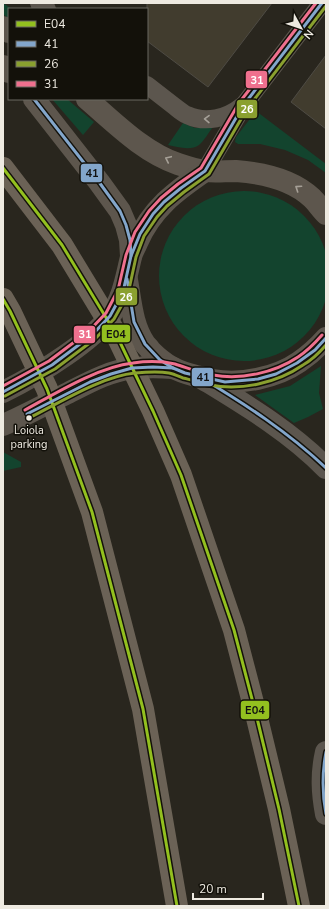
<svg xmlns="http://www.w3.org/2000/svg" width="329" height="909" viewBox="0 0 329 909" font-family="'Nunito Sans',sans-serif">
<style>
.green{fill:#13442e}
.building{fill:#413c2e;stroke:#4e4b44}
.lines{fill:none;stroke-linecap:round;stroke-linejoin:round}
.minor{stroke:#5c564e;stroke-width:18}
.tertiary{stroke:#5c564e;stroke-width:22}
.secondary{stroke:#5d564d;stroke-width:22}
.motorway-bridge{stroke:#6b6256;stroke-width:22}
.bus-1-casing{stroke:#13110a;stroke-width:6}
.bus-2-casing{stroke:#13110a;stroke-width:6}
.bus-3-casing{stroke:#13110a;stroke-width:6}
.bus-4-casing{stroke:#13110a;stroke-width:6}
.bus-1{stroke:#93c01f;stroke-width:3}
.bus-2{stroke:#83a6cb;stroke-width:3}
.bus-3{stroke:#8aa02f;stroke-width:3}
.bus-4{stroke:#ef708e;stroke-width:3}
.oneway{stroke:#a5a098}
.oneway2{stroke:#a6a097}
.bus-dot{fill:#eeeae1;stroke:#13110a;stroke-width:1.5}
.labels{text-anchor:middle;stroke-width:3;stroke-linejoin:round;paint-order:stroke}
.bus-label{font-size:11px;fill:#eeeae1;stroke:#13110a}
.line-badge{stroke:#13110a;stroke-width:1.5}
.badge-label{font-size:11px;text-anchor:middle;font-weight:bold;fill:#fff}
.pale-badge-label{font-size:11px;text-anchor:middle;font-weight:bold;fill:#111}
</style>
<rect width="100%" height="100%" fill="#29261e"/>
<g class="green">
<polygon points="3,3 12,9 9,9 9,19 3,14"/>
<polygon points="52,99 67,99 94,122 83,135"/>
<polygon points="256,111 326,164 326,173 308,160 285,150 260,144 238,144 235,142 236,137"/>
<path d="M 183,123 L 195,128 L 213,127 C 209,132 204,141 199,145 C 191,151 177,147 168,145 Z"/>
<circle cx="244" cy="276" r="85"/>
<polygon points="321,366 319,393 323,409 308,417 294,423 255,395 290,386"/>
<polygon points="3,452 21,462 21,467 3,471"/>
</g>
<g class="building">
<polygon points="147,3 272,3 208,87 147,41"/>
<polygon points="326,55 326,129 291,102"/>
</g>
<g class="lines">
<g class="minor">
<polyline points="39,3 47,9"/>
<path d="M 147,85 C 156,92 165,99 174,106 C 178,109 182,113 187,115 C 206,124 227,118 242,106"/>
<polyline points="205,171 243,106 322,3"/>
</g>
<g class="tertiary">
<path d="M 200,377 C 244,404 290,431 326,468"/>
<path d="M 326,752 C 321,774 322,792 326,814"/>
</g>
<g class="secondary">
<polyline points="3,27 9,32"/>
<polyline points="3,66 9,72"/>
<polyline points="34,99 99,182 120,211 126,225 130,240 131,256"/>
<path d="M 87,99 C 115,123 143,152 178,164 C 187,167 196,170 205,171 C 215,172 225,171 236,171 C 263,173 292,179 312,198 C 317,203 321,209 326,214"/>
<path d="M 127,280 C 131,302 132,325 145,344 C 147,346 149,348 151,351 C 165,365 176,371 196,376 C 202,377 207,379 213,380 C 240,385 276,378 299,362 C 309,355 318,347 326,338"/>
<path d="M 3,392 C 25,381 46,369 66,355 C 82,344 98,332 109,317 C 123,299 126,278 131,257 C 132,252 135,248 137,243 C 151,209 176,191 205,171"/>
<path d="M 3,425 C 24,416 44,405 64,395 C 86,384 108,371 133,368 C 146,367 160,367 173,368"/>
</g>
<g class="motorway-bridge">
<polyline points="3,168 62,245 116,334 153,411 181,475 234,630 257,718 279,809 299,906"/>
<polyline points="3,299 10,311 47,389 92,512 143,709 177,906"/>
</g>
<g class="bus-1-casing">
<g id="bus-1">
<polyline points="3,168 62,245 116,334 153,411 181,475 234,630 257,718 279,809 299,906"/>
<polyline points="3,299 10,311 47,389 92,512 143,709 177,906"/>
</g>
</g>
<g class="bus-2-casing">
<g id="bus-2">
<polyline points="34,99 99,182 120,211 126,225 130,240 131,256"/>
<polyline points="127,279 134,322 145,344 160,360 173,368 185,373 225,382 258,379 276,374 297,363 315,350 326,338"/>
<path d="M 200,377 C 245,404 288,432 326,468"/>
<polyline points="3,392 52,365 92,335 110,316 123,292 131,256 140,234 153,214 164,202 181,188 205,171 243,106 322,3"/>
<polyline points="27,414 90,382 111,374 132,368 153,367 173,368"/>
<path d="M 326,752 C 322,773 322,793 326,814"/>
</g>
</g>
<g class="bus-3-casing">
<g id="bus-3">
<polyline points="5,396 55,369 95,339 114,319 128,294 136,257 144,236 157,217 167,206 184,192 209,174 247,109 326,6"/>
<path d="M 29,418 C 59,403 102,376 135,373 C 146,372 158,371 169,373 C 174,374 178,376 183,378 C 192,380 201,383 210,385 C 241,391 277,383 303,365 C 312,360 319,353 326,345"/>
</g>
</g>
<g class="bus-4-casing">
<g id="bus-4">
<polyline points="3,386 49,361 89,331 106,313 118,290 126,255 135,232 149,211 161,198 178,184 201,168 239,103 316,3"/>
<path d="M 25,410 C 56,393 98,367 133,363 C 147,361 162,361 175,364 C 188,368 200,373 213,375 C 241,380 274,373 298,357 C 307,351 315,343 322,335"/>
</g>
</g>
<use href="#bus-1" class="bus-1"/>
<use href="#bus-2" class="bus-2"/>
<use href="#bus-3" class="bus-3"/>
<use href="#bus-4" class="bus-4"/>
</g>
<defs><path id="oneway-chevron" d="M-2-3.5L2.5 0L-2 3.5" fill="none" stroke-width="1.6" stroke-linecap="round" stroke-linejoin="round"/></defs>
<use class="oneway" href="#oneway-chevron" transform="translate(207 119) rotate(-179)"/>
<g class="oneway2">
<use href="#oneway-chevron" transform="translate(168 159) rotate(-155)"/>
<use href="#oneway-chevron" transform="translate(298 188) rotate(-146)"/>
</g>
<circle class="bus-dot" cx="29" cy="418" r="3.5"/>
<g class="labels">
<g class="bus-label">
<text x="29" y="434">Loiola<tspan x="29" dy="14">parking</tspan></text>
</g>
</g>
<g class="line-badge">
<rect x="245" y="70" width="23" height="19" rx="4" fill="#ef708e"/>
<rect x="236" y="99" width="22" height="20" rx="4" fill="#8aa02f"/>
<rect x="80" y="163" width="23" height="20" rx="4" fill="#83a6cb"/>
<rect x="115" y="287" width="23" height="19" rx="4" fill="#8aa02f"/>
<rect x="101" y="324" width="30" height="19" rx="4" fill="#93c01f"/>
<rect x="73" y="325" width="23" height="19" rx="4" fill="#ef708e"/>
<rect x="191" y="367" width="23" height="20" rx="4" fill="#83a6cb"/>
<rect x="240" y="700" width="30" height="20" rx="4" fill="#93c01f"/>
</g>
<g class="badge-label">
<text x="257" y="84">31</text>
<text x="247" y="113">26</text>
<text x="126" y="301">26</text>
<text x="85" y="338">31</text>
</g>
<g class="pale-badge-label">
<text x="92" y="177">41</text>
<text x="116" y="338">E04</text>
<text x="203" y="381">41</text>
<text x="255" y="714">E04</text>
</g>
<rect width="329" height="909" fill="none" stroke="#eeeae1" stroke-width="8"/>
<rect x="8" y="8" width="140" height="92" fill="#13110a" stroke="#6b6860"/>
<rect x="16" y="21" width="20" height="6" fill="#93c01f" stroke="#6b6860"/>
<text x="44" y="28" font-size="12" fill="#eeeae1">E04</text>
<rect x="16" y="41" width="20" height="6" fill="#83a6cb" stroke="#6b6860"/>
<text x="44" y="48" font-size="12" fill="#eeeae1">41</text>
<rect x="16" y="61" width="20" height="6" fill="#8aa02f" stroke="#6b6860"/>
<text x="44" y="68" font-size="12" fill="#eeeae1">26</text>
<rect x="16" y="81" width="20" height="6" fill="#ef708e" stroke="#6b6860"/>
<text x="44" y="88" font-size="12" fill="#eeeae1">31</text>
<g transform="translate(301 28) rotate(130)" stroke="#13110a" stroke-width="3" paint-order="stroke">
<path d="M0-3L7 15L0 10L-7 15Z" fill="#eeeae1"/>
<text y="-6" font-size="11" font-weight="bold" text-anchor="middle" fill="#eeeae1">N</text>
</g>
<path d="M193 893v6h70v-6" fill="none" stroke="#eeeae1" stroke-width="2"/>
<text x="199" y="893" font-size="12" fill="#eeeae1" stroke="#13110a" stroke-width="3" paint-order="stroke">20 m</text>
</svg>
